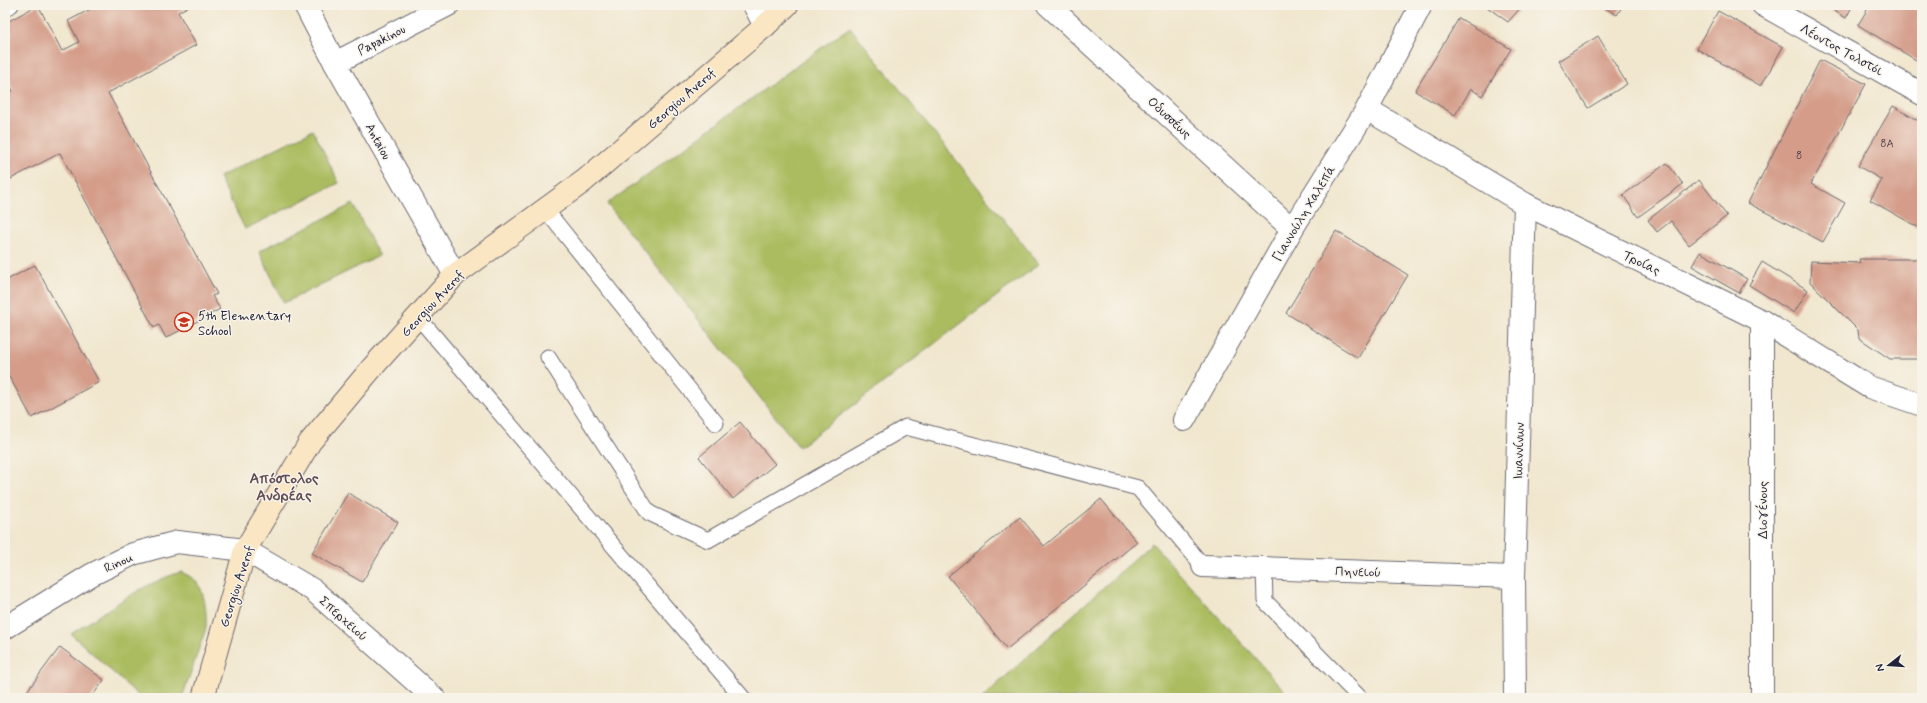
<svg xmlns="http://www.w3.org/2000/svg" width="1927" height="703" viewBox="0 0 1927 703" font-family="Mynerve,sans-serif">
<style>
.green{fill:#aabc5f;stroke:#666f4d}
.building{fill:#d49c89}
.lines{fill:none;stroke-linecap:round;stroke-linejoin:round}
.lane-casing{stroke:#6a676f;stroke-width:17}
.street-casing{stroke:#6a676f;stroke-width:24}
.secondary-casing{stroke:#6a676f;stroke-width:24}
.lane{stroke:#fff;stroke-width:15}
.street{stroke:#fff;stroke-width:22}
.secondary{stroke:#fbe6c4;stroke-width:22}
.labels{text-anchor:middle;stroke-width:3;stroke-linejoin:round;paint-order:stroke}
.number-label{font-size:11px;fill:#4e404e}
.street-label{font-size:13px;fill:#22223b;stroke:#f7f3e8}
.poi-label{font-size:13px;fill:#22223b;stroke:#f7f3e8;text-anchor:start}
.quarter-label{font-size:15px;font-weight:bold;fill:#604d56;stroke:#f7f3e8}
</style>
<rect width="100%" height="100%" fill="#f7f3e8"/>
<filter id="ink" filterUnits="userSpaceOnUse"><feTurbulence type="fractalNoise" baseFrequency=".025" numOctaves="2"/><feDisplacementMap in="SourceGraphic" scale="8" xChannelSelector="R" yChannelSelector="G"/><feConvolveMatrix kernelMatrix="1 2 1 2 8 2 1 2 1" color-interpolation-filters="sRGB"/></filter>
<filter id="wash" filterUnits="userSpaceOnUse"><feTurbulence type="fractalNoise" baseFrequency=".012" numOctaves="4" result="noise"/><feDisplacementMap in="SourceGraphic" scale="16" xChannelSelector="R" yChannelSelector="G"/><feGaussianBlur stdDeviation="0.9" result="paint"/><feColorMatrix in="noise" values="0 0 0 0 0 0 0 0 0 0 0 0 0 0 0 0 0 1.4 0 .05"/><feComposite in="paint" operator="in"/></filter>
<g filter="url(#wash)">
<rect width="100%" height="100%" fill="#f1e7cf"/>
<g class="green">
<polygon points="850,27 1039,264 799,447 607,204"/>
<polygon points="313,130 339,183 245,229 219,177"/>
<polygon points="353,204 379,256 284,303 259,251"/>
<polygon points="1152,543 1291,698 982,698"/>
<path d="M 181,572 C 186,574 191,577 195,580 C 205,589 207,615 206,628 L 182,698 L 141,698 L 71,634 C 107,611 141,584 181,572 Z"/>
</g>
<g id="blocks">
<g class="building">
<polygon points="38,5 62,51 79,42 68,21 98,5 191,5 178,12 196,45 108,93 217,294 212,296 220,309 166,338 159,325 154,328 60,153 5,182 5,95 13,91 5,75 5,23"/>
<polygon points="1484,5 1523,5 1508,22"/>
<polygon points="1600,5 1623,5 1617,15"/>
<polygon points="1824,5 1853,5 1846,18"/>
<polygon points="1870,5 1922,5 1921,63 1858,25"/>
<polygon points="1718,11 1783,47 1761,86 1697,49"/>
<polygon points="1459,18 1511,49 1482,96 1471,89 1455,115 1415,91"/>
<polygon points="1598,36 1627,84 1588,108 1558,61"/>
<polygon points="1820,60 1866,84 1811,184 1845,203 1823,242 1748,203"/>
<polygon points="1893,106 1922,123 1922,227 1921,229 1870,200 1882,180 1858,166"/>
<polygon points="1667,163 1683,184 1638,217 1623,195"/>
<polygon points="1699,180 1727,216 1689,245 1671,221 1657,232 1648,220"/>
<polygon points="1336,231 1408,275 1358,358 1286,313"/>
<polygon points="1700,252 1747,279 1739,293 1692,266"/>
<polygon points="1859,259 1922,259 1922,359 1890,359 1859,338 1858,330 1810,282 1811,261 1860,263"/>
<polygon points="1762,262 1808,290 1794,313 1749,285"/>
<polygon points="35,265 99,382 32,418 5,369 5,281"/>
<polygon points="740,422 775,464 733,499 699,457"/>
<polygon points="348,493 398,522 362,582 312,553"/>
<polygon points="1101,499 1137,542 1007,649 948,576 1020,517 1044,546"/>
<polygon points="60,647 104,680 91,698 22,698"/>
</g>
</g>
</g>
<g filter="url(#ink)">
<use href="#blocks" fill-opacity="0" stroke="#6a676f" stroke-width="1"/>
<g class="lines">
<g class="lane-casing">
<g id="lane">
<polyline points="5,9 11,5"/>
<polyline points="545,209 716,423"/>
<polyline points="418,317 743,698"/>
<polyline points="548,357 649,513 708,540 906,427 1138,488 1203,566"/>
<polyline points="1264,568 1265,601 1360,698"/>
</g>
</g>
<g class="street-casing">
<g id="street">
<polyline points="305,5 335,63 455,275"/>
<polyline points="754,5 765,26"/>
<polyline points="1048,5 1292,229"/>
<polyline points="1763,5 1922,94"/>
<polyline points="335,63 448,5"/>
<polyline points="1367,109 1525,204 1762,321 1869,387 1922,405"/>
<polyline points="1762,321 1762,698"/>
<polyline points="1184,420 1292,229 1367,109 1421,5"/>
<polyline points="1203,566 1514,577"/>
<polyline points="5,628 91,575 133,554 177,542 245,550 313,590 434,698"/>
<polyline points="1515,698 1514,577 1525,204"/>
</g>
</g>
<g class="secondary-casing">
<polyline id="secondary" points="203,698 245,550 310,442 371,369 455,275 584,181 765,26 787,5"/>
</g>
<use href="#lane" class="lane"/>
<use href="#street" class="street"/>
<use href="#secondary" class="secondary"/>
</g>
</g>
<defs>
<g id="school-ring" transform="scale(1)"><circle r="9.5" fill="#f7f3e8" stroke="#c8321e" stroke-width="1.5"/><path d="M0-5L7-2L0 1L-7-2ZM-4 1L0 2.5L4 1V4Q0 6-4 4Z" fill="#c8321e"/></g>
</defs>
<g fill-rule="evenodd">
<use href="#school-ring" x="184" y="322"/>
</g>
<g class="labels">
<g class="number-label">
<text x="1887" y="147">8A</text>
<text x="1799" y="159">8</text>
</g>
<g class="street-label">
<text transform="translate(381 39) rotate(-27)" y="5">Papakinou</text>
<text transform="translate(1842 49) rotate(29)" y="5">Λέοντος Τολστόι</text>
<text transform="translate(681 98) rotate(-41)" y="5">Georgiou Averof</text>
<text transform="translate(1170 117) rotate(43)" y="5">Οδυσσέως</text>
<text transform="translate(379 141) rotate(61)" y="5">Antaiou</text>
<text transform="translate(1303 213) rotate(-59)" y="5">Γιαννούλη Χαλεπά</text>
<text transform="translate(1642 262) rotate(26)" y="5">Τροίας</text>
<text transform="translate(432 303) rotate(-47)" y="5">Georgiou Averof</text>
<text transform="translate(1518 451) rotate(-88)" y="5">Ιωαννίνων</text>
<text transform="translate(1762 510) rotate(-90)" y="5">Διογένους</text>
<text transform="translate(118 562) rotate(-25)" y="5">Rinou</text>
<text transform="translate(1358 571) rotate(2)" y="5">Πηνειού</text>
<text transform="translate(236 586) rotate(-72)" y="5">Georgiou Averof</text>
<text transform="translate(344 618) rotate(42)" y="5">Σπερχειού</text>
</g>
<g class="poi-label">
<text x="198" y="320">5th Elementary<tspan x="198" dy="15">School</tspan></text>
</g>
<g class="quarter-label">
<text x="284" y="483">Απόστολος<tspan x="284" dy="17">Ανδρέας</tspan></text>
</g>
</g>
<rect width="1927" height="703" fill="none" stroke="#f7f3e8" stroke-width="20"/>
<g transform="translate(1889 665) rotate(253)" stroke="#f7f3e8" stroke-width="3" paint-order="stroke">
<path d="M0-3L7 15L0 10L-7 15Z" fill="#22223b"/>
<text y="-6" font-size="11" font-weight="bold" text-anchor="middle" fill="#22223b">N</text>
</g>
</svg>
